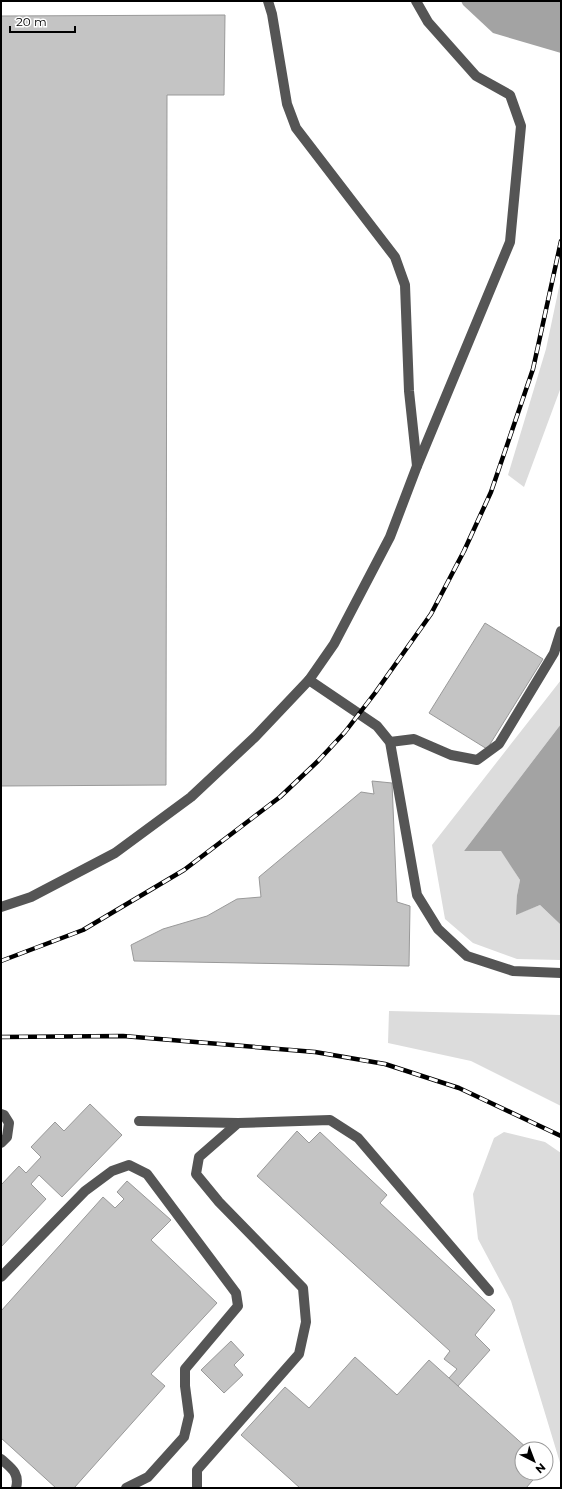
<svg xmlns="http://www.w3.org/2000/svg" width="562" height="1489" viewBox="0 0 562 1489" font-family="Montserrat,sans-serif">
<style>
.green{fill:#dcdcdc}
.water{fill:#a3a3a3}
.building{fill:#c4c4c4;stroke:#999}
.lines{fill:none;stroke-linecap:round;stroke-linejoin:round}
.minor{stroke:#555;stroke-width:10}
.rail-casing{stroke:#000;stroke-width:4.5}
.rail{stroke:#fff;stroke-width:3;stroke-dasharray:9;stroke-linecap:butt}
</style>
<rect width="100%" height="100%" fill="#fff"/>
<g class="green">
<polygon points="561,278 561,387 524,487 508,475 546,349"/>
<polygon points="561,680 561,724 464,851 501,850 520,880 517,895 517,914 540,905 561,925 561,960 517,959 473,943 445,919 432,845"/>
<polygon points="389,1011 561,1015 561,1106 471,1061 388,1043"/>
<polygon points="504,1132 545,1142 561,1153 561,1466 511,1301 478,1239 473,1194 494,1138"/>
</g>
<g class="water">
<polygon points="461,1 561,1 561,53 493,33 463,5"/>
<polygon points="561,724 561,925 540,905 516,915 517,895 520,880 501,851 464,851"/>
</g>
<g class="building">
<polygon points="225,15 224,95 167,95 166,785 1,786 1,16"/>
<polygon points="485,623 543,659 487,749 429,713"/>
<polygon points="372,781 392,783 397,902 410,906 409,966 134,961 131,945 163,929 207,916 237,899 261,897 259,877 361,792 374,794"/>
<polygon points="90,1104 122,1135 62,1197 39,1175 31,1184 46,1199 1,1247 1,1185 19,1166 26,1173 41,1157 31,1147 55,1122 64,1131"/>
<polygon points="297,1131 309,1143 320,1132 387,1195 380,1203 495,1310 475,1335 490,1350 458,1386 449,1378 457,1369 444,1359 450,1351 257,1176"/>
<polygon points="127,1181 171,1220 151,1240 217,1303 151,1374 165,1386 74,1488 56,1488 1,1438 1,1311 103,1197 115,1208 124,1199 117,1192"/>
<polygon points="231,1341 244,1355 234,1365 243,1375 224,1393 201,1370"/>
<polygon points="355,1357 397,1395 429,1360 528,1449 522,1449 522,1473 539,1473 526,1488 300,1488 241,1435 285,1387 309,1408"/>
</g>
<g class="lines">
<g class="minor">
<polyline points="268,1 272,14 287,104 296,128 395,257 405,285 409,391 417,466"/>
<polyline points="309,680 377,726 390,742 417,895 438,929 467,956 513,971 561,973"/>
<polyline points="390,742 414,739 451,755 477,760 499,744 554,653 561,631"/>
<polyline points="1,907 31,897 115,853 191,797 255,737 309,680 334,644 390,537 417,466 510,242 521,126 510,95 476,76 428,22 416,1"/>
<polyline points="1,1114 4,1115 9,1123 7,1137 1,1143"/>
<polyline points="139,1121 238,1123 330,1120 358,1138 489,1291"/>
<polyline points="1,1277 85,1191 112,1171 129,1165 147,1174 236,1293 238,1306 185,1369 185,1386 189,1416 184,1437 148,1477 126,1488"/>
<path d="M 1,1459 C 11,1468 20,1473 16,1488"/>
<polyline points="197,1488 197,1470 299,1354 306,1322 303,1288 219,1202 196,1174 199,1157 238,1123"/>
</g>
<g class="rail-casing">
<g id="rail">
<polyline points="1,961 83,930 184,870 280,797 318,761 345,732 375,693 431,614 464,551 491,492 533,369 561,241"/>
<polyline points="1,1037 123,1036 315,1052 385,1064 459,1088 561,1136"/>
</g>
</g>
<use href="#rail" class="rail"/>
</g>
<rect width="562" height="1489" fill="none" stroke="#000000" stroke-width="4"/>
<g transform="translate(534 1461) rotate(138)"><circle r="19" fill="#ffffff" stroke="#999999"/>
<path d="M0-3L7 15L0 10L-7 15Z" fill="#000000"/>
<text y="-6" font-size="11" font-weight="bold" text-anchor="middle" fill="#000000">N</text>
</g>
<path d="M10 26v6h65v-6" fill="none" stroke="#000000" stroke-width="2"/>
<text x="16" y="26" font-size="12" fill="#000000" stroke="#ffffff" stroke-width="3" paint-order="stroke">20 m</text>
</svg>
